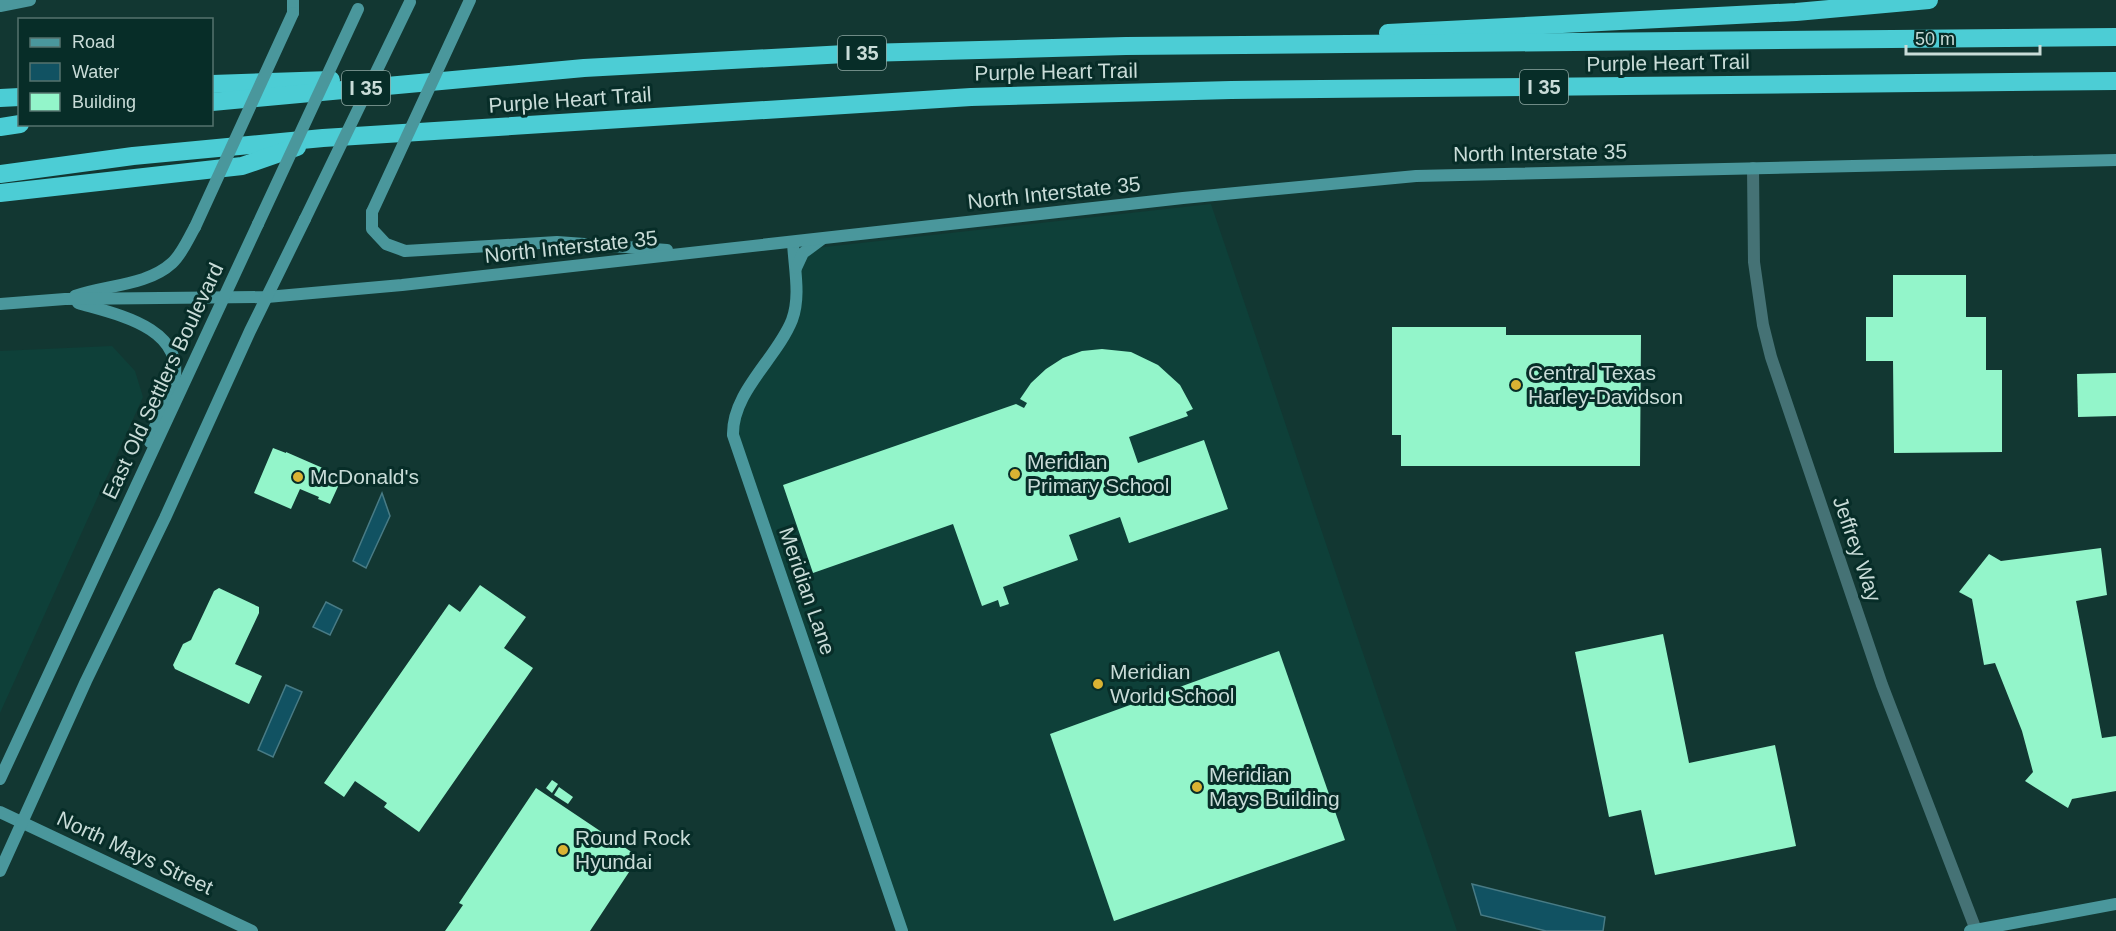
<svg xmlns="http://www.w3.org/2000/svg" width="2116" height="931" viewBox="0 0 2116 931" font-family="Helvetica,sans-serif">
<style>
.built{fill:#0e4039}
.water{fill:#115262;stroke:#487b85;stroke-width:1.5}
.building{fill:#93f5ca}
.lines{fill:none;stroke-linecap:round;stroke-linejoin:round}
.street{stroke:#457275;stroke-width:12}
.secondary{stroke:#4a979c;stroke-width:12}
.highway{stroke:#4ccdd5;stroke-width:18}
.secondary-bridge{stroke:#4a979c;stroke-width:12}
.poi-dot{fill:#dab333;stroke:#072d28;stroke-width:2}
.labels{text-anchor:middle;stroke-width:6;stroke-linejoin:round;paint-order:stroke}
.shield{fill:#072d28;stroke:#8fa8a3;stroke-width:1.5}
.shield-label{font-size:20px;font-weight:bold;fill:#c9dcd8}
.street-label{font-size:21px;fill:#c9dcd8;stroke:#072d28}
.poi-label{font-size:21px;fill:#c9dcd8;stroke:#072d28;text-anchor:start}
</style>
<rect width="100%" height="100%" fill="#123732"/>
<g class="built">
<polygon points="1211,204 1457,931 906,931 738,437 738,414 792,330 798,250"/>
<polygon points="112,346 135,371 143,397 0,713 0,351"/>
</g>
<g class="water">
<polygon points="382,493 390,516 366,568 353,561"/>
<polygon points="326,602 342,610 330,635 313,627"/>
<polygon points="286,685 302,692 273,757 258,750"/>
<polygon points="1472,884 1605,917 1603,931 1546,931 1481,915"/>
</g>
<g class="building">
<polygon points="1893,275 1966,275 1966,317 1986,317 1986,370 2002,370 2002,452 1894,453 1893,361 1866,361 1866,317 1893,317"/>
<polygon points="1392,327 1506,327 1506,335 1641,335 1640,466 1401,466 1401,435 1392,435"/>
<polygon points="1102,349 1131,352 1158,365 1180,385 1193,409 1186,412 1188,416 1129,437 1138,463 1204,440 1228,509 1129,543 1120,517 1069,535 1078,560 1003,587 1009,604 1000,607 998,600 982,606 953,524 813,573 783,485 1016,404 1024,408 1027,403 1020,399 1031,383 1046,369 1063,358 1082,351"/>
<polygon points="2116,373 2116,416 2078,417 2077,374"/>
<polygon points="273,448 286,453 286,452 325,469 324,471 330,473 329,475 341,480 330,504 318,499 319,497 300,489 291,509 254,493"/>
<polygon points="2101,548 2107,595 2076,601 2102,738 2116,736 2116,791 2072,799 2068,808 2025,781 2033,772 2022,731 1995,663 1984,665 1972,599 1959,592 1989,554 2001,561"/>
<polygon points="480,585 526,617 504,648 533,668 419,832 384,807 387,803 355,781 344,797 324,783 449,604 460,612"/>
<polygon points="219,588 259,607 259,613 235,664 262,676 249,704 175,669 173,665 183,644 191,640 214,591"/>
<polygon points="1663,634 1689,763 1775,745 1796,846 1655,875 1641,810 1609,817 1575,652"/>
<polygon points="1279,651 1345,840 1114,921 1050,734"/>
<polygon points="552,780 558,784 552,793 546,788"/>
<polygon points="559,787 573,797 568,804 554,795"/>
<polygon points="536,788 639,857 590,931 445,931 463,905 459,903"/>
</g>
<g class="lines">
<polyline class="street" points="1753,168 1754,262 1763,325 1771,357 1882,685 1976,930"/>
<g class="secondary">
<polyline points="293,0 293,13"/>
<polyline points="0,6 30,0"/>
<polyline points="372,212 372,229 386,244 405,251 557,242 667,250"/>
<path d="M 793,242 C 794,267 801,296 792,320 C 777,358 732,392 733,435 L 902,931"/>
<polyline points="796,268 803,253 822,239"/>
<path d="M 75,296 C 105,285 147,286 172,263 C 182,254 188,239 195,227"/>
<path d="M 78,303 C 115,314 186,327 174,382 C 173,389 168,396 165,403 C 159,416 154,428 150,442"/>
<polyline points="0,304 65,299 267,297 402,285 1183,198 1416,176 2116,160"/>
<polyline points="0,779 258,224"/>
<polyline points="0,812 252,931"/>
<polyline points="0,871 86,681 165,518 250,331 305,219"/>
<polyline points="1970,931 2116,904"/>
</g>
<g class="highway">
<polyline points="1388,33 1796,12 1929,0"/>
<polyline points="212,84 331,80"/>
<polyline points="0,98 20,97"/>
<polyline points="212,102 584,68 864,53 1126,46 2116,37"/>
<polyline points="0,127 20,124"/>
<polyline points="0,174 133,156 323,138 971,97 1231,90 2116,81"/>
<polyline points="0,193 242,166 297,147"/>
</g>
<g class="secondary-bridge">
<polyline points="372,212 470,0"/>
<polyline points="305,219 410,2"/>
<polyline points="258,224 358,9"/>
<polyline points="195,227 293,13"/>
</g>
</g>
<g class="poi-dot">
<circle cx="1516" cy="385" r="6"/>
<circle cx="1015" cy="474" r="6"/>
<circle cx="298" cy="477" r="6"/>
<circle cx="1098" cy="684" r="6"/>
<circle cx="1197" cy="787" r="6"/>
<circle cx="563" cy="850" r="6"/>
</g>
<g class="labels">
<g class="shield">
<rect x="838" y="36" width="48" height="34" rx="4.5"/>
<rect x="1520" y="70" width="48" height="34" rx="4.5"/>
<rect x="342" y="71" width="48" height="34" rx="4.5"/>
</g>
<g class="shield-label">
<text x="862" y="60">I 35</text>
<text x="1544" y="94">I 35</text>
<text x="366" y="95">I 35</text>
</g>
<g class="street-label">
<text transform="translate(1668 63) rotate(-1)" y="7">Purple Heart Trail</text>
<text transform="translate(1056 72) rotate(-1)" y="7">Purple Heart Trail</text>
<text transform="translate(570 100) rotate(-4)" y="7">Purple Heart Trail</text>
<text transform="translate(1540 153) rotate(-1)" y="7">North Interstate 35</text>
<text transform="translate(1054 193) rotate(-6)" y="7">North Interstate 35</text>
<text transform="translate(571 247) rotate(-6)" y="7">North Interstate 35</text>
<text transform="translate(163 381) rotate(-65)" y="7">East Old Settlers Boulevard</text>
<text transform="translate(1857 549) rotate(71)" y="7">Jeffrey Way</text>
<text transform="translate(807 591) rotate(71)" y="7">Meridian Lane</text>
<text transform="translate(135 853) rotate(25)" y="7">North Mays Street</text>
</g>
<g class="poi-label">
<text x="1528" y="380">Central Texas<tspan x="1528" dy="24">Harley-Davidson</tspan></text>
<text x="1027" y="469">Meridian<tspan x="1027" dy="24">Primary School</tspan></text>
<text x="310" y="484">McDonald's</text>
<text x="1110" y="679">Meridian<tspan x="1110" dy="24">World School</tspan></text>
<text x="1209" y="782">Meridian<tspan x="1209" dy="24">Mays Building</tspan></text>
<text x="575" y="845">Round Rock<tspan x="575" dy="24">Hyundai</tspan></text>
</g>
</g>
<rect x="18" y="18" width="195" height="108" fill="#072d28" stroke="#55736e" stroke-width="1.5"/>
<rect x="30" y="38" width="30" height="9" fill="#4a979c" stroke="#55736e" stroke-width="1.5"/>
<text x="72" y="48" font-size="18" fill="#c9dcd8">Road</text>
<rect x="30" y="63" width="30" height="18" fill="#115262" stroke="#55736e" stroke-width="1.5"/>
<text x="72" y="78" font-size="18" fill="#c9dcd8">Water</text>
<rect x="30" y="93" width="30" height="18" fill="#93f5ca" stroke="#55736e" stroke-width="1.5"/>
<text x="72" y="108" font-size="18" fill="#c9dcd8">Building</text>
<path d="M1906 45v9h134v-9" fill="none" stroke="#c9dcd8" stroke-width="3"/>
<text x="1915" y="45" font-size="18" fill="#c9dcd8" stroke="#072d28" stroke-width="4.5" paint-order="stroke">50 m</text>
</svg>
